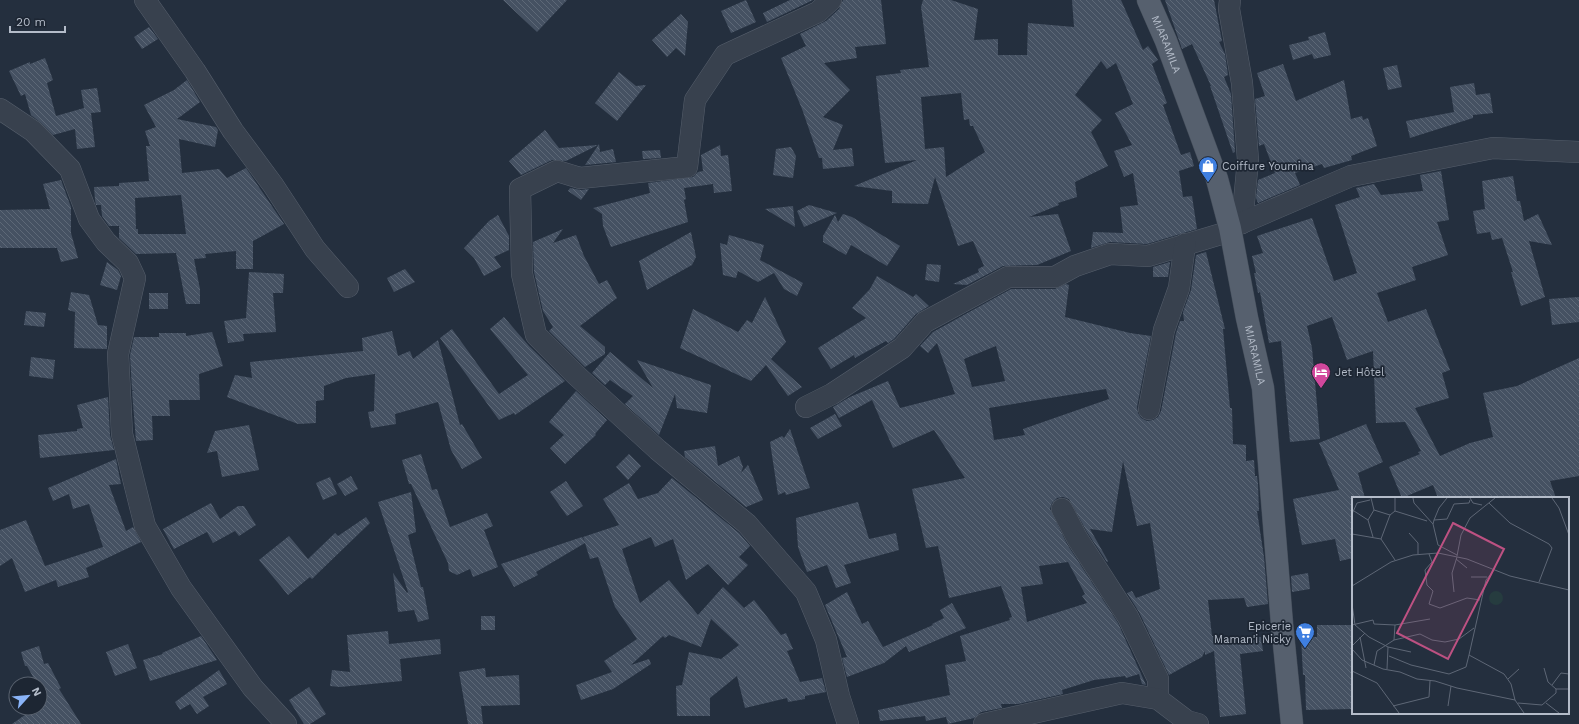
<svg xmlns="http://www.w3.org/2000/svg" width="1579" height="724" viewBox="0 0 1579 724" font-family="'Work Sans',sans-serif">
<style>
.building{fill:url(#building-back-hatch);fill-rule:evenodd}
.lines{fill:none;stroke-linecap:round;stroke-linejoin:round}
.minor-casing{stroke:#565f6c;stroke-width:22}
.major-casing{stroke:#414a57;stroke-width:23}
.minor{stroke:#38414e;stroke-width:21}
.major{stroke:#56606e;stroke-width:22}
.labels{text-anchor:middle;stroke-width:3.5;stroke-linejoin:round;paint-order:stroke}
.street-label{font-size:11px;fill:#b4bcc9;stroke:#1d2633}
.poi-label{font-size:11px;fill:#b4bcc9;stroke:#1d2633;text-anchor:start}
.inset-road{fill:none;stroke:#5e6776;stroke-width:1}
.view{fill:#bd5182;fill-opacity:0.15;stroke:#bd5182;stroke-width:2}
.inset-edge{fill:none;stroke:#b4bcc9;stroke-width:2}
</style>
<defs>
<pattern id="building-back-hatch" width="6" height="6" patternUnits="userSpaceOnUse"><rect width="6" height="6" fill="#455162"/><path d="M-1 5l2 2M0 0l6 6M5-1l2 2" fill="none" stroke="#5d6877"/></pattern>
</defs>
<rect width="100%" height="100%" fill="#242f3e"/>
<g class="building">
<polygon points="503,0 567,0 537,32"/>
<polygon points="746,0 756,22 731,33 721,11"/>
<polygon points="790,0 813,0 767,22 763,13"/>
<polygon points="843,0 881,0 886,44 855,47 857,58 824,63 850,90 823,117 843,125 833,150 852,148 854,166 823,169 822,158 819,158 802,109 781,58 806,46 800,34 826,21 839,9"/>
<path d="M 923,0 L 951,0 L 978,9 L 974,40 L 998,39 L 998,55 L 1027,55 L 1028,23 L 1074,27 L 1072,0 L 1121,0 L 1143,50 L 1148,46 L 1158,60 L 1152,64 L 1167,103 L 1163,105 L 1181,155 L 1190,152 L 1194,166 L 1179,171 L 1183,197 L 1192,196 L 1197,229 L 1147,244 L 1110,242 L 1091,248 L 1093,232 L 1123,233 L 1120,207 L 1138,205 L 1133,173 L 1124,177 L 1114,151 L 1132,145 L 1115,113 L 1133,104 L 1116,63 L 1107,69 L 1101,61 L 1075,95 L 1102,120 L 1091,132 L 1108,166 L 1075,182 L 1077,197 L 1058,203 L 1059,205 L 1029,217 L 1058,214 L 1071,251 L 1037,265 L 1003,266 L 967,285 L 953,284 L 979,272 L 978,269 L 984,266 L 973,241 L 958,246 L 935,177 L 928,204 L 892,203 L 892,191 L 854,186 L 917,160 L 885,163 L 876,76 L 901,73 L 900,70 L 929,67 L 921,7 ZM 961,93 L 964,120 L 969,119 L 970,126 L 973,126 L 985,152 L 946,177 L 944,147 L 925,149 L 921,97 Z"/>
<polygon points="1165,0 1214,0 1222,41 1219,42 1225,54 1228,75 1224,77 1231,94 1235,152 1233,153 1210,86 1211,86 1192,44 1182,49"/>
<polygon points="681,14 688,22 685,56 676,48 667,57 652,40"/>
<polygon points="149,27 158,39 142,49 134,37"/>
<polygon points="1325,32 1331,55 1314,59 1312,54 1293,60 1289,45 1309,40 1308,37"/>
<polygon points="45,58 53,80 47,83 56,116 84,108 81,90 97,88 101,112 91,113 95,147 77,149 75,129 53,135 41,123 31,115 25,94 21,96 9,71 30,62 30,64"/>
<polygon points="1283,64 1296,101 1344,80 1351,119 1362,116 1363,120 1368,118 1377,146 1351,156 1352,160 1324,168 1322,164 1295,173 1300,185 1258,203 1256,198 1258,180 1275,173 1264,144 1259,146 1255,99 1265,96 1257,73"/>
<polygon points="1397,65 1402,87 1388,90 1383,68"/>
<polygon points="619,72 636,86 646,85 617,121 595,103"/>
<path d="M 187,80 L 200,102 L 177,119 L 216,127 L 218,130 L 215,147 L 179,139 L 182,173 L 219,169 L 227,178 L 246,168 L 284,224 L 253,241 L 253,269 L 236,269 L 236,251 L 205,254 L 206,258 L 194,259 L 200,289 L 200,304 L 186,304 L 176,253 L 136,254 L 119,238 L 119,226 L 109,226 L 102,216 L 101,205 L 96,205 L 95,200 L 94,187 L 119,186 L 119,183 L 149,181 L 146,146 L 150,146 L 145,131 L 156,127 L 144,105 L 174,90 ZM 181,195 L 186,234 L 138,234 L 138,229 L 136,229 L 135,198 Z"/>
<polygon points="1474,83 1476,95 1490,93 1493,113 1473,115 1473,118 1410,138 1406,121 1454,112 1450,87"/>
<polygon points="545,130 559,148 598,145 566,161 552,160 521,175 509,161"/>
<polygon points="599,144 600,152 613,149 616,162 585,165"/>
<polygon points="720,145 721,156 728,155 732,191 714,193 713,184 684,188 686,199 684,200 688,222 611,247 603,226 602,214 593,208 650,193 648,183 693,177 698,172 703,171 701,155"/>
<polygon points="791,147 796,156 793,178 773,175 776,149"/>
<polygon points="660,150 661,158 643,159 642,151"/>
<polygon points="1441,171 1449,220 1437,222 1448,255 1412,267 1416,280 1377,293 1388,322 1426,309 1450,370 1442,373 1449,398 1415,408 1440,456 1470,443 1493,437 1483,393 1517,386 1579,358 1579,476 1550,481 1556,498 1438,498 1433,485 1402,498 1389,467 1420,454 1418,452 1421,451 1405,422 1376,423 1373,351 1347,360 1332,317 1307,326 1312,348 1320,439 1290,442 1281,341 1269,343 1260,292 1258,293 1254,273 1256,273 1252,256 1263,253 1257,236 1312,218 1334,281 1357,273 1335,205 1360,197 1356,188 1374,184 1381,195 1423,191 1420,175"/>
<polygon points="1513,176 1517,201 1520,201 1524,221 1538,214 1552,245 1529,241 1545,297 1521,306 1511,272 1513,272 1502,238 1492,240 1490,232 1477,234 1473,211 1485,209 1482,181"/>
<polygon points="61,180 71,207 71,233 78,258 61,262 57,248 0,248 0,210 50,209 43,184"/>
<polygon points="570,188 581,190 589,189 581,200 568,191"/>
<polygon points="809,205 837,213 804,227 797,211"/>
<polygon points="793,206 795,227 765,209"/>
<polygon points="843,214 852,217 900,246 887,266 851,245 846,255 823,242 823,236 835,215 838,222"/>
<polygon points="498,215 509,236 509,250 494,257 501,267 484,276 474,258 464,248 489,221"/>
<polygon points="563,229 553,243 576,235 584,256 599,284 607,280 617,298 580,326 605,347 605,354 585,367 549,331 553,327 543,311 534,272 533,242"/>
<polygon points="691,232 696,257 692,265 647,290 639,261"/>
<polygon points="729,235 764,245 760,260 803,283 797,296 784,289 774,273 758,282 738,271 736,278 723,275 720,243 727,245"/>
<path d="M 1206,252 L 1225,329 L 1223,329 L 1230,408 L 1232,408 L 1233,444 L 1246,445 L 1246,461 L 1254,460 L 1255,476 L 1257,476 L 1258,484 L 1259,511 L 1257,511 L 1264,557 L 1268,604 L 1247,607 L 1244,598 L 1208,600 L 1212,636 L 1261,637 L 1263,651 L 1240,654 L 1246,714 L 1220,717 L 1214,651 L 1205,655 L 1205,651 L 1202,657 L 1169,675 L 1139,612 L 1127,593 L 1132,591 L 1136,598 L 1160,589 L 1150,523 L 1137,526 L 1123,461 L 1112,532 L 1090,529 L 1108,561 L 1107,562 L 1087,532 L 1069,499 L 1063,497 L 1057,498 L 1052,503 L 1050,509 L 1067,544 L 1118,623 L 1146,685 L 1142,684 L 1139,674 L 1126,678 L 1125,676 L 1094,680 L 1062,690 L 1063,694 L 1018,704 L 1001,704 L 1002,708 L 981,712 L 974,718 L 948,724 L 946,717 L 926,721 L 925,716 L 880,721 L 878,710 L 950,695 L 945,665 L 966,661 L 960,636 L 1010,620 L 1009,618 L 1012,617 L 1001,586 L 949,598 L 938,546 L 926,548 L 912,489 L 965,478 L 934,430 L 893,448 L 872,400 L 839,418 L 833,407 L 850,397 L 888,381 L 900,408 L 955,394 L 937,343 L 928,353 L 920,346 L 933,332 L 1011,289 L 1055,289 L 1066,284 L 1069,285 L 1065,317 L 1130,333 L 1151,336 L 1137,407 L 1138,413 L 1141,418 L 1147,421 L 1153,420 L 1158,417 L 1161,411 L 1176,333 L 1180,321 L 1184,321 L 1183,312 L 1191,290 L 1196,255 ZM 996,346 L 1005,381 L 972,387 L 964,359 ZM 1106,389 L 1109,399 L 1023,429 L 1025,435 L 994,440 L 989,408 ZM 1068,562 L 1085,594 L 1082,596 L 1087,603 L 1027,622 L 1021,587 L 1043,584 L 1039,566 Z"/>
<polygon points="107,262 118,270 121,276 117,290 100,285"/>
<polygon points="1170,262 1168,277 1153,277 1153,267"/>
<polygon points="927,264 941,265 939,282 925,280"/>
<polygon points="405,269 415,282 394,292 387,278"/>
<polygon points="249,272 284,274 283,293 273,293 276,332 243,334 244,341 228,343 224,321 246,318"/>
<polygon points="877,276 913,297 916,294 929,306 916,314 894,339 888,343 886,341 855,358 854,355 831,369 818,348 866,318 852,308 870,289"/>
<polygon points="71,292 89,295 98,325 107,326 107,349 74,348 75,312 68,310"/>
<rect x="149" y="293" width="19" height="16"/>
<polygon points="765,297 786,342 771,359 802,387 788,396 766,365 751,381 680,348 693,309 738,332 747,320 752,323"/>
<polygon points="1579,297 1579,322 1552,325 1549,299"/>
<polygon points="26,311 46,313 44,327 24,325"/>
<polygon points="504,317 529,346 565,381 515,415 514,413 499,420 440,338 452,329 499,394 528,375 490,329"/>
<polygon points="392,331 398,356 410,351 413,359 438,340 460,425 462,424 482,458 462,469 451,450 438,402 395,414 396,424 371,428 368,412 374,411 375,374 346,378 324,386 324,400 316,401 316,423 298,424 227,397 235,375 252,378 250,362 363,351 362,338"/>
<polygon points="212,332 223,366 199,374 200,400 169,400 170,416 152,416 153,440 136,441 132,391 134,391 132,390 130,355 134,337 159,337 159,333 186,333 186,336"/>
<polygon points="610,352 653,388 637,360 711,385 707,413 677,408 675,394 659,435 625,404 633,396 610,380 605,385 592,373"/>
<polygon points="31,357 55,360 53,379 29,376"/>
<polygon points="576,391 607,420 595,434 596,435 565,464 550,448 564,435 549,422"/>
<polygon points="108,397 110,435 114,450 40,458 38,435 77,431 77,429 83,428 77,405"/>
<polygon points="835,414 842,426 818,439 810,428"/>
<polygon points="1366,424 1383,462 1358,473 1365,498 1353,498 1353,558 1340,561 1335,539 1302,545 1293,499 1339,490 1319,443"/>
<polygon points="249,425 259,470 222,477 217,451 207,453 215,431"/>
<polygon points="790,429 810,488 786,495 785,492 778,495 770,442 782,436 784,438"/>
<polygon points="715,446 718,466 739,456 743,467 741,473 748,465 763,500 746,507 685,457 684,451"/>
<polygon points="421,454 432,490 437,489 450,527 487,513 493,526 484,530 498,567 473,577 470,569 457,575 449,571 448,563 411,484 409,484 402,460"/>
<polygon points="629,454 641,466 628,480 616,467"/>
<polygon points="116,459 121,484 109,485 126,531 133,527 141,542 86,568 89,577 58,587 56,580 25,592 12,558 0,566 0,530 26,520 45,566 103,547 89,504 73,509 69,494 53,501 48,488"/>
<polygon points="351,476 358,489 345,496 337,484"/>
<polygon points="330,477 337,494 323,500 316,483"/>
<polygon points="672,478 739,533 750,546 739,557 748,565 728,585 708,564 686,580 673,539 655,547 651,537 622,549 640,603 669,580 698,615 723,587 744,608 754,600 781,635 786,633 793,649 787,651 800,682 822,678 826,692 805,696 805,699 788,702 787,698 745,708 737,676 710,698 710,716 677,716 676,686 682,685 689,652 721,659 739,645 711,619 701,647 669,635 665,638 663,636 631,665 649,659 651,664 613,689 581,700 576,685 612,672 604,661 637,639 615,607 598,557 590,559 585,543 536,572 538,575 514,587 501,564 582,537 585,542 583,537 619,525 603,499 629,483 638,499 658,493"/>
<polygon points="566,481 583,506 567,516 550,492"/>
<polygon points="411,492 416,532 408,535 421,587 423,587 429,619 418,622 414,610 398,612 393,573 407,593 408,592 378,502"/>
<polygon points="858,502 869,539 896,533 899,550 844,565 851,583 836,588 827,565 807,572 798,547 796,518"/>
<polygon points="211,503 220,519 238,506 244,506 256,525 239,536 235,531 213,543 207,532 174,549 163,529"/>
<polygon points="366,517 370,523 317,574 312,579 310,577 288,595 259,560 289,536 308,559 335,533 338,536"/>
<polygon points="1308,573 1310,589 1292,592 1291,576"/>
<polygon points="847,592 862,624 868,621 883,647 933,625 932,624 944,618 940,610 952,603 966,628 909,652 906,646 884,663 847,677 842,658 847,657 825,605"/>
<rect x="481" y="616" width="14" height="14"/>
<polygon points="1317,625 1353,625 1353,709 1306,710 1305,675 1303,675 1301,637 1317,637"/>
<polygon points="388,631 389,644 440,639 441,654 400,659 402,681 340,687 330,686 332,670 350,672 347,635"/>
<polygon points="201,636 217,660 150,681 143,660 163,654 162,653"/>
<polygon points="128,644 137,668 115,676 106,652"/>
<polygon points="39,646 44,664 48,663 61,688 59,689 81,724 12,724 35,708 40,708 40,705 45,701 40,690 40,684 37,684 27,666 25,666 21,652"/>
<polygon points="485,668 486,677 519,675 520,705 481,706 483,724 468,724 459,672"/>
<polygon points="219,670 227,684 203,697 209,706 197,714 190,704 180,710 175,702"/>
<polygon points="309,687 326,714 310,724 304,724 289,700"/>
</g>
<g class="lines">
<g class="minor-casing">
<g id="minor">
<polyline points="145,0 195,71 233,131 273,185 315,249 348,287"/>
<polyline points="831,0 818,12 725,55 695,100 687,167 580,178 557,171 520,189 522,274 536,335 577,376 658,450 747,524 806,592 826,640 839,696 848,724"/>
<polyline points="1230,0 1229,9 1242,83 1248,160 1242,223"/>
<polyline points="0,109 33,131 70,169 89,219 106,242 128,263 135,278 118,354 122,434 145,526 181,588 253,688 286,724"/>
<polyline points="1230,228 1351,176 1493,148 1579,152"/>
<polyline points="806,407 832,394 902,348 925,322 1008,277 1055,277 1075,266 1110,254 1148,256 1231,231"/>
<polyline points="1149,409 1164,330 1179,288 1185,244"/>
<polyline points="1062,509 1077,538 1128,617 1158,679 1158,699"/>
<polyline points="984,724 1122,693 1158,699 1187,721 1198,724"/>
</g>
</g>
<g class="major-casing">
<g id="major">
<path id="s1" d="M 1148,0 L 1166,41 L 1217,179 L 1230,228 L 1247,318 L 1263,388 L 1282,624 L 1292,724"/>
</g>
</g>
<use href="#minor" class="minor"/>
<use href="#major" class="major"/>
</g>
<defs>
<g id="shop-pin" transform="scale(1)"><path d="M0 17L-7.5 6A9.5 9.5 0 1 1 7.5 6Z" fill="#3f7fe0" stroke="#1d2633"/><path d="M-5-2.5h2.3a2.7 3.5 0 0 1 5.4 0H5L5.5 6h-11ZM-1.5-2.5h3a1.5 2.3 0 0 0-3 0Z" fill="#fff"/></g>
<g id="hotel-pin" transform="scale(1)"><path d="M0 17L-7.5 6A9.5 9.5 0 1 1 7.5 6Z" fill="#d1479c" stroke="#1d2633"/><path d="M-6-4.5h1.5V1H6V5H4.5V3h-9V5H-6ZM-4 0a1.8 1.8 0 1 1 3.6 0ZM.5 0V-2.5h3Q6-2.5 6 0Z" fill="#fff"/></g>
<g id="supermarket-pin" transform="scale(1)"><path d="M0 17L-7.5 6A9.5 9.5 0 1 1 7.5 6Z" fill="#3f7fe0" stroke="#1d2633"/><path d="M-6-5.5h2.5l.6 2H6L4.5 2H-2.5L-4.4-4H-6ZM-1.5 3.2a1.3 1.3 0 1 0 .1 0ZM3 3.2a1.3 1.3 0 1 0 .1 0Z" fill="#fff"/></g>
</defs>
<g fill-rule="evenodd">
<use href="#shop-pin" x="1208" y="166"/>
<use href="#hotel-pin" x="1321" y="372"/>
<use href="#supermarket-pin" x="1305" y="632"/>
</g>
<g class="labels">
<g class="street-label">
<text dy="4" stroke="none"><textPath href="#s1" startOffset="48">MIARAMILA</textPath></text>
<text dy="4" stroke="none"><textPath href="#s1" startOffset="372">MIARAMILA</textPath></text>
</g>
<g class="poi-label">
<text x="1222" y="170">Coiffure Youmina</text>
<text x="1335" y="376">Jet Hôtel</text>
<text x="1291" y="630" text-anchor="end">Epicerie<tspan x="1291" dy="13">Maman'i Nicky</tspan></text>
</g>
</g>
<g transform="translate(1352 497)">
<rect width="217" height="217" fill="#242f3e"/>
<path d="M137 101a7 7 0 1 1 14 0a7 7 0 1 1-14 0Z" fill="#263c3f"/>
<path class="inset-road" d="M 19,1 L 22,13 L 16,23 L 21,40M 61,1 L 62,6 L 81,27 L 86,48 L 105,58M 118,1 L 121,6 L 130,8M 200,1 L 207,11 L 217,38M 137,6 L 158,26 L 197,47 L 200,51 L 187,85M 22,13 L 38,18M 2,14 L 16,23M 43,14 L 43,1M 0,17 L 5,6 L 18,3M 82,23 L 87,11 L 95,1M 81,27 L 82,23 L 95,22 L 102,7 L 117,6 L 118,3M 57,36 L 66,46 L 66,57M 0,37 L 29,42 L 43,63M 29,42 L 38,18 L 43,14 L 75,24M 77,57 L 80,65 L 73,73 L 75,88 L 81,94 L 77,107 L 88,111 L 115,101 L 128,103M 105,59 L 109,38 L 118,21 L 143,1M 104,62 L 115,71M 142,73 L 134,83 L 117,158 L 152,177 L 159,187 L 163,203 L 172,216M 119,80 L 135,80M 0,89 L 39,65 L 61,58 L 86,56 L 115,62 L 158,79 L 217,93M 102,95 L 100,76 L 105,60M 0,107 L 3,128 L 17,140 L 36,150 L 35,172M 0,128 L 21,123 L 22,127 L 43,128 L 78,122M 8,140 L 14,171M 42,143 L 43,128M 0,149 L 13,136M 36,150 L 59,155M 0,152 L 10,163 L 31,172 L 48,175 L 65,182 L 83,184 L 105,191 L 163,203M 37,159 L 59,168 L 97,177 L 114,170 L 117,158M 22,168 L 25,154 L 42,143 L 68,137 L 80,143 L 93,145 L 107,142 L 122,131M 192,171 L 196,185 L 204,192 L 217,192M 0,174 L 25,186 L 47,216M 156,182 L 167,172M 200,188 L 209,176 L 217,177M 166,206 L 190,208 L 204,196 L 204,192M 194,206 L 207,216M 41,209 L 77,200 L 78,184M 96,209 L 99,189"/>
<path class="view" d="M 101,26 L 152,52 L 96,162 L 45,136 Z"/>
<rect width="217" height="217" class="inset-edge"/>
</g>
<g transform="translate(28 696) rotate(63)"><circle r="19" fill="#1d2633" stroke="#59626f"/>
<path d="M0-3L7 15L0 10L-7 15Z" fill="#8ab4f8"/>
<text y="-6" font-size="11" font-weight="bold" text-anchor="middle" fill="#b4bcc9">N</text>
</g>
<path d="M10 26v6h55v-6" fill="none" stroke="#b4bcc9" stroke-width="2"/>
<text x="16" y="26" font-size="12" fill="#b4bcc9" stroke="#1d2633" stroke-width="3" paint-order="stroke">20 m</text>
</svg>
